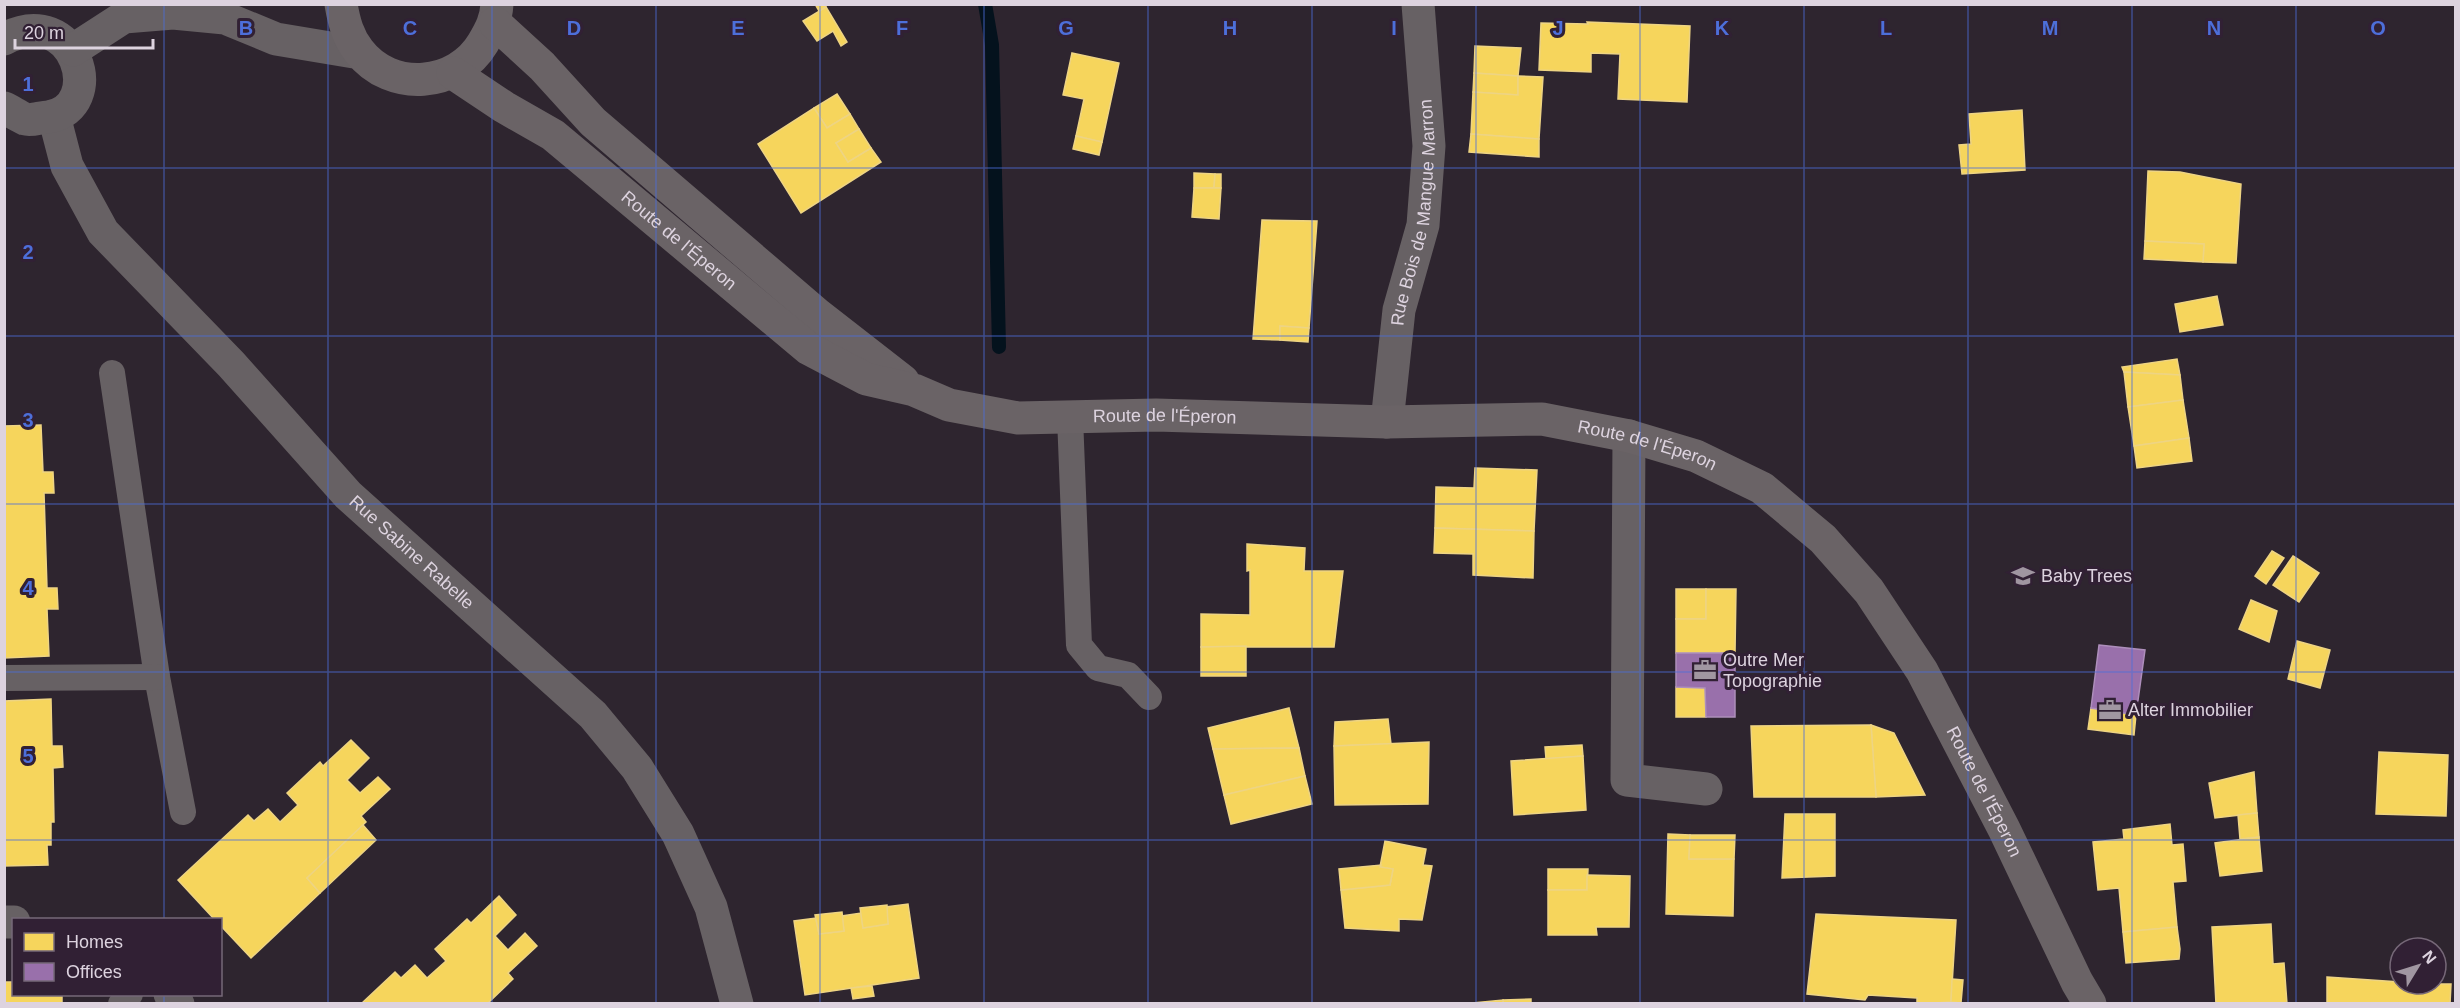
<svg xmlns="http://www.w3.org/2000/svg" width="2460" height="1008" viewBox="0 0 2460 1008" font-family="Helvetica,sans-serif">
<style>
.homes{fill:#f6d55c;stroke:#eed483;stroke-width:1.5}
.offices{fill:#9970ab;stroke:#ad8ebb;stroke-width:1.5}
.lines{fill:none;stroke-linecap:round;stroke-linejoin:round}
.stream{stroke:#04121d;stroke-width:14}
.service{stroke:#676164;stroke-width:26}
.minor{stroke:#676164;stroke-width:33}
.tertiary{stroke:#676164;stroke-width:33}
.secondary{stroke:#6a6366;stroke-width:33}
.grid{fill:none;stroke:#4d6fda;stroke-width:1.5;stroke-opacity:0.55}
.labels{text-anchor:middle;stroke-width:6;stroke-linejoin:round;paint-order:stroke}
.street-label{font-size:18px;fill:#ddd3df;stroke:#312034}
.poi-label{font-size:18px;fill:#ddd3df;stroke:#312034;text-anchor:start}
.grid-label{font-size:20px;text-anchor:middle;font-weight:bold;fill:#4d6fda;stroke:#312034;stroke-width:6;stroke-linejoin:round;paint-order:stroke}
</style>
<rect width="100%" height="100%" fill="#2e252f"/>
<g class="homes">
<polygon points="815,4 824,4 826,7 819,11"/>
<polygon points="826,7 847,42 841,46 833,31 817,41 803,21"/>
<polygon points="1587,22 1690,26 1687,102 1618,99 1620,54 1591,53 1591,72 1539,70 1541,23 1588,24"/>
<polygon points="1475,46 1521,48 1518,76 1474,73"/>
<polygon points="1072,53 1119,63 1102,142 1076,136 1084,99 1063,95"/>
<polygon points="1474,73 1518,76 1518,95 1473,92"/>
<polygon points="1518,76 1543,77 1539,139 1471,134 1473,92 1518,95"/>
<polygon points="837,94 850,114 827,128 814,108"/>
<polygon points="814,108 827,128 850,114 859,129 836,143 848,162 871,148 881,162 801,213 758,144"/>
<polygon points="2022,110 2025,170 1962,174 1959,145 1971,144 1969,114"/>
<polygon points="859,129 871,148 848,162 836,143"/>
<polygon points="1471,134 1539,139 1539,157 1469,152"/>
<polygon points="1076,136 1102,142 1099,155 1073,149"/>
<polygon points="2148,171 2180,172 2241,184 2236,263 2203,262 2204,244 2145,241"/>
<polygon points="1194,173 1215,174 1214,188 1194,188"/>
<polygon points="1215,174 1221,174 1221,188 1214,188"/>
<polygon points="1194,188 1221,188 1219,219 1192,217"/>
<polygon points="1262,220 1317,221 1309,328 1280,326 1280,340 1253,339"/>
<polygon points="2145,241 2204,244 2203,262 2144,259"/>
<polygon points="2217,296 2223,325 2180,332 2175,304"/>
<polygon points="1280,326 1309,328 1308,342 1280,340"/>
<polygon points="2177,359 2180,375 2124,372 2122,367"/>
<polygon points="2124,372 2180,375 2183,400 2128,407"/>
<polygon points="2183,400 2189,438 2134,446 2128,407"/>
<polygon points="41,425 43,472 53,472 54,493 44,493 47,588 57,588 58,609 47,609 49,656 4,658 4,426"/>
<polygon points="2189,438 2192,461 2137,468 2134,446"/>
<polygon points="1475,468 1537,470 1534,531 1435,528 1436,487 1474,488"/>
<polygon points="1435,528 1534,531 1533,578 1473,575 1473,554 1434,553"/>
<polygon points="1247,544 1305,548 1304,571 1343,571 1334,647 1201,647 1201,614 1250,615 1250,570 1247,571"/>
<polygon points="2272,551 2284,558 2266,584 2255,576"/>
<polygon points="2293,556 2319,573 2299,602 2273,585"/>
<rect x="1676" y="589" width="30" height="30"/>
<polygon points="1706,589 1736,589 1735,653 1676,653 1676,619 1706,619"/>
<polygon points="2251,600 2277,611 2269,642 2239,629"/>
<polygon points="2297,641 2330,650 2320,688 2288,679"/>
<polygon points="1246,646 1246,676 1201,676 1201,647"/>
<polygon points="1676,687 1705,688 1706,717 1676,717"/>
<polygon points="51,699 52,746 62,746 63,767 53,768 54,822 51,822 51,845 47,845 48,865 4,866 4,701"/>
<polygon points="1289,708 1299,748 1213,749 1208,728"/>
<polygon points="2091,708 2136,715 2134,735 2088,729"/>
<polygon points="1388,719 1391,744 1334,746 1335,722"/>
<polygon points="1871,725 1894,733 1925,795 1876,797"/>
<polygon points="1871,725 1876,797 1754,797 1751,726"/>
<polygon points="351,740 369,758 347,780 360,793 378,777 390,789 361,816 366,822 307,878 320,893 251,958 220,925 220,920 215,920 178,880 248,815 254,821 268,809 280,822 298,805 287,793 320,762 323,766"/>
<polygon points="1429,742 1428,804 1335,805 1334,746"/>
<polygon points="1582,745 1583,756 1546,759 1545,747"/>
<polygon points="1299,748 1305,776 1224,795 1213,749"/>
<polygon points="2379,752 2448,755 2446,816 2376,814"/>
<polygon points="1583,756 1586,810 1514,815 1511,761"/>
<polygon points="2254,772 2257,813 2215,818 2209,783"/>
<polygon points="1305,776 1312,804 1231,824 1224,795"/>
<polygon points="2257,813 2259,837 2240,839 2238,815"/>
<polygon points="1785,814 1835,814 1835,876 1782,878"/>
<polygon points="2170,824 2172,845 2183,844 2186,881 2173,882 2177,927 2123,932 2119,888 2098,890 2093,842 2124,839 2123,830"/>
<polygon points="363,825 376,840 320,893 307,878"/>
<polygon points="1668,834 1690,835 1689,859 1734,859 1733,916 1666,914"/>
<polygon points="1690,835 1735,835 1734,859 1689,859"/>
<polygon points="2259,837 2262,871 2220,876 2215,843"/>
<polygon points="1385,841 1426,849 1423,865 1432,866 1422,920 1399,919 1399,931 1345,928 1341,890 1390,885 1393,869 1380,867"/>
<polygon points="1381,865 1380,867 1393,869 1390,885 1341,890 1339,869"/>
<polygon points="1548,869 1588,869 1587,890 1548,890"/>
<polygon points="1587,875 1630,876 1629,927 1596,927 1597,935 1548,935 1548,890 1587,890"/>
<polygon points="499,896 516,915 495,936 508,950 525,933 537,946 508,973 513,979 487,1004 361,1004 395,972 401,978 415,965 427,978 446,961 435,949 467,919 471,923"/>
<polygon points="908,904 919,978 805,995 794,921 816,918 819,934 844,931 842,916 861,913 863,928 888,924 886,907"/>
<polygon points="887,905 888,924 863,928 860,908"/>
<polygon points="842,912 844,931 819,934 815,915"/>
<polygon points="1816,914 1956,920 1951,1002 1917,1004 1917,998 1868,995 1865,1000 1807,994"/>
<polygon points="2271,924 2273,964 2284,963 2287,1004 2216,1004 2212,927"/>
<polygon points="2177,927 2180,949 2179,959 2126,963 2123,932"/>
<polygon points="2327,977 2400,982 2400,984 2451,984 2450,1004 2327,1003"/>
<polygon points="1952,979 1963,980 1961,1003 1951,1002"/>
<polygon points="4,982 14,982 14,994 62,994 62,1004 4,1004"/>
<polygon points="872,986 874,996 853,999 851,988"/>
<polygon points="1531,999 1531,1004 1503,1004 1503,1000"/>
<polygon points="1503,1000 1503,1004 1472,1003"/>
</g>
<g class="offices">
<polygon points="2099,645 2145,650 2136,715 2091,708"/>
<polygon points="1676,653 1735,653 1735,717 1706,717 1705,688 1676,687"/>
</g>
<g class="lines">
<polyline class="stream" points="985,4 992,45 999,347"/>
<g class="service">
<polyline points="112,373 157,677 183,812"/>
<polyline points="1070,417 1079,645 1098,668 1128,675 1149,697"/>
<polyline points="4,678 157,677"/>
<polyline points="121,1004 130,994"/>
</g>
<g class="minor">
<path id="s1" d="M 54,116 L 67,166 L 103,232 L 231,364 L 348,495 L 593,715 L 637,768 L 678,834 L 711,907 L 737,1004"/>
<path id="s2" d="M 1387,422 L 1399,310 L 1423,225 L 1429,146 L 1418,4"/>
<polyline points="1629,436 1627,780 1706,789"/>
<polyline points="4,922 14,922"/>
<polyline points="170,994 178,1004"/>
</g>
<g class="tertiary">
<path d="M 4,39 C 76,0 108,108 48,117 C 41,117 32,121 25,119 C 18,116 11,111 4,108"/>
<polyline points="73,50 124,17 173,13 225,18 276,39 360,53"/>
</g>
<g class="secondary">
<path d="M 341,4 C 344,22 348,37 359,51 C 391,93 457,87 483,43 C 491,29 496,20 497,4"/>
<polyline points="495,23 542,66 593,122 817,314 903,381"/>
<path id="s3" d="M 453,73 L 504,107 L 553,135 L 809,349 L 866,379 L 914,390 L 949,405 L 1018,418 L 1156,415 L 1387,422 L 1542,419 L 1629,436 L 1696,456 L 1762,488 L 1823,539 L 1869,591 L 1922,671 L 2004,829 L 2077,982 L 2090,1004"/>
</g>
</g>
<path class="grid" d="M 164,4 L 164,920M 328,4 L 328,1004M 492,4 L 492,1004M 656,4 L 656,1004M 820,4 L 820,1004M 984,4 L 984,1004M 1148,4 L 1148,1004M 1312,4 L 1312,1004M 1476,4 L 1476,1004M 1640,4 L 1640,1004M 1804,4 L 1804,1004M 1968,4 L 1968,1004M 2132,4 L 2132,1004M 2296,4 L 2296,1004M 4,168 L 2456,168M 4,336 L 2456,336M 4,504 L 2456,504M 4,672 L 2456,672M 4,840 L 2456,840M 164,994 L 164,1004"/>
<defs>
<g id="school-bare" transform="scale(1.8)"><path d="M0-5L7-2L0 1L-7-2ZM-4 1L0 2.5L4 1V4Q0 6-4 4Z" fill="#a096a1" stroke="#312034" stroke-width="2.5" paint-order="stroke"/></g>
<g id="office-bare" transform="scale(1.8)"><path d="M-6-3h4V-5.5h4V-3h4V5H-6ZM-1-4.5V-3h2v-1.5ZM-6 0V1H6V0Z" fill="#a096a1" stroke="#312034" stroke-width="2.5" paint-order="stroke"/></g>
</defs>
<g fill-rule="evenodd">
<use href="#school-bare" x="2023" y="576"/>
<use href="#office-bare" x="1705" y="670"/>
<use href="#office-bare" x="2110" y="710"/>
</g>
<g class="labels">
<g class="street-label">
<text dy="6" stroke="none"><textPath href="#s2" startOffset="212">Rue Bois de Mangue Marron</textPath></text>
<text dy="6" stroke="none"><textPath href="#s3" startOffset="282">Route de l'Éperon</textPath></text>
<text dy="6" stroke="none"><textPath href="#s3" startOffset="820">Route de l'Éperon</textPath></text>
<text dy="6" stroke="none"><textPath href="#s3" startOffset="1306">Route de l'Éperon</textPath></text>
<text dy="6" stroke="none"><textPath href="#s1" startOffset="572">Rue Sabine Rabelle</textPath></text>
<text dy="6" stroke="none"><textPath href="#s3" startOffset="1810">Route de l'Éperon</textPath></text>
</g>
<g class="poi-label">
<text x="2041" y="582">Baby Trees</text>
<text x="1723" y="666">Outre Mer<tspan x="1723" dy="21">Topographie</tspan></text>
<text x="2128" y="716">Alter Immobilier</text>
</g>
</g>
<g class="grid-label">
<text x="246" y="35">B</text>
<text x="410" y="35">C</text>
<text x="574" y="35">D</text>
<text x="738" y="35">E</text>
<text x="902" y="35">F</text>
<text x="1066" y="35">G</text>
<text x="1230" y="35">H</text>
<text x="1394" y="35">I</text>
<text x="1558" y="35">J</text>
<text x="1722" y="35">K</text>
<text x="1886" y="35">L</text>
<text x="2050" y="35">M</text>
<text x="2214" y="35">N</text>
<text x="2378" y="35">O</text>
<text x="28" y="91">1</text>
<text x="28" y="259">2</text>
<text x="28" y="427">3</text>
<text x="28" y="595">4</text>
<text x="28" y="763">5</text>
</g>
<rect width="2460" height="1008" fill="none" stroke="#ddd3df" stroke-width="12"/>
<rect x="12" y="918" width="210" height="78" fill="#312034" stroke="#766878" stroke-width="1.5"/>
<rect x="24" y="933" width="30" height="18" fill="#f6d55c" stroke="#766878" stroke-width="1.5"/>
<text x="66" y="948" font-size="18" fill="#ddd3df">Homes</text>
<rect x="24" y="963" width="30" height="18" fill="#9970ab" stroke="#766878" stroke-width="1.5"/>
<text x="66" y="978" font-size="18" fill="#ddd3df">Offices</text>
<g transform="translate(2418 966) rotate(52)"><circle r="28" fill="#312034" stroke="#766878" stroke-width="1.5"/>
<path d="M0-4.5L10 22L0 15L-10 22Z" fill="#a096a1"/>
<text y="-9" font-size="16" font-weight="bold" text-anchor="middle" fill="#ddd3df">N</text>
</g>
<path d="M15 39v9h138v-9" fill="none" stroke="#ddd3df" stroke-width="3"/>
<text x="24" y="39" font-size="18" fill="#ddd3df" stroke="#312034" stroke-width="4.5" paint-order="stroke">20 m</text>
</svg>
